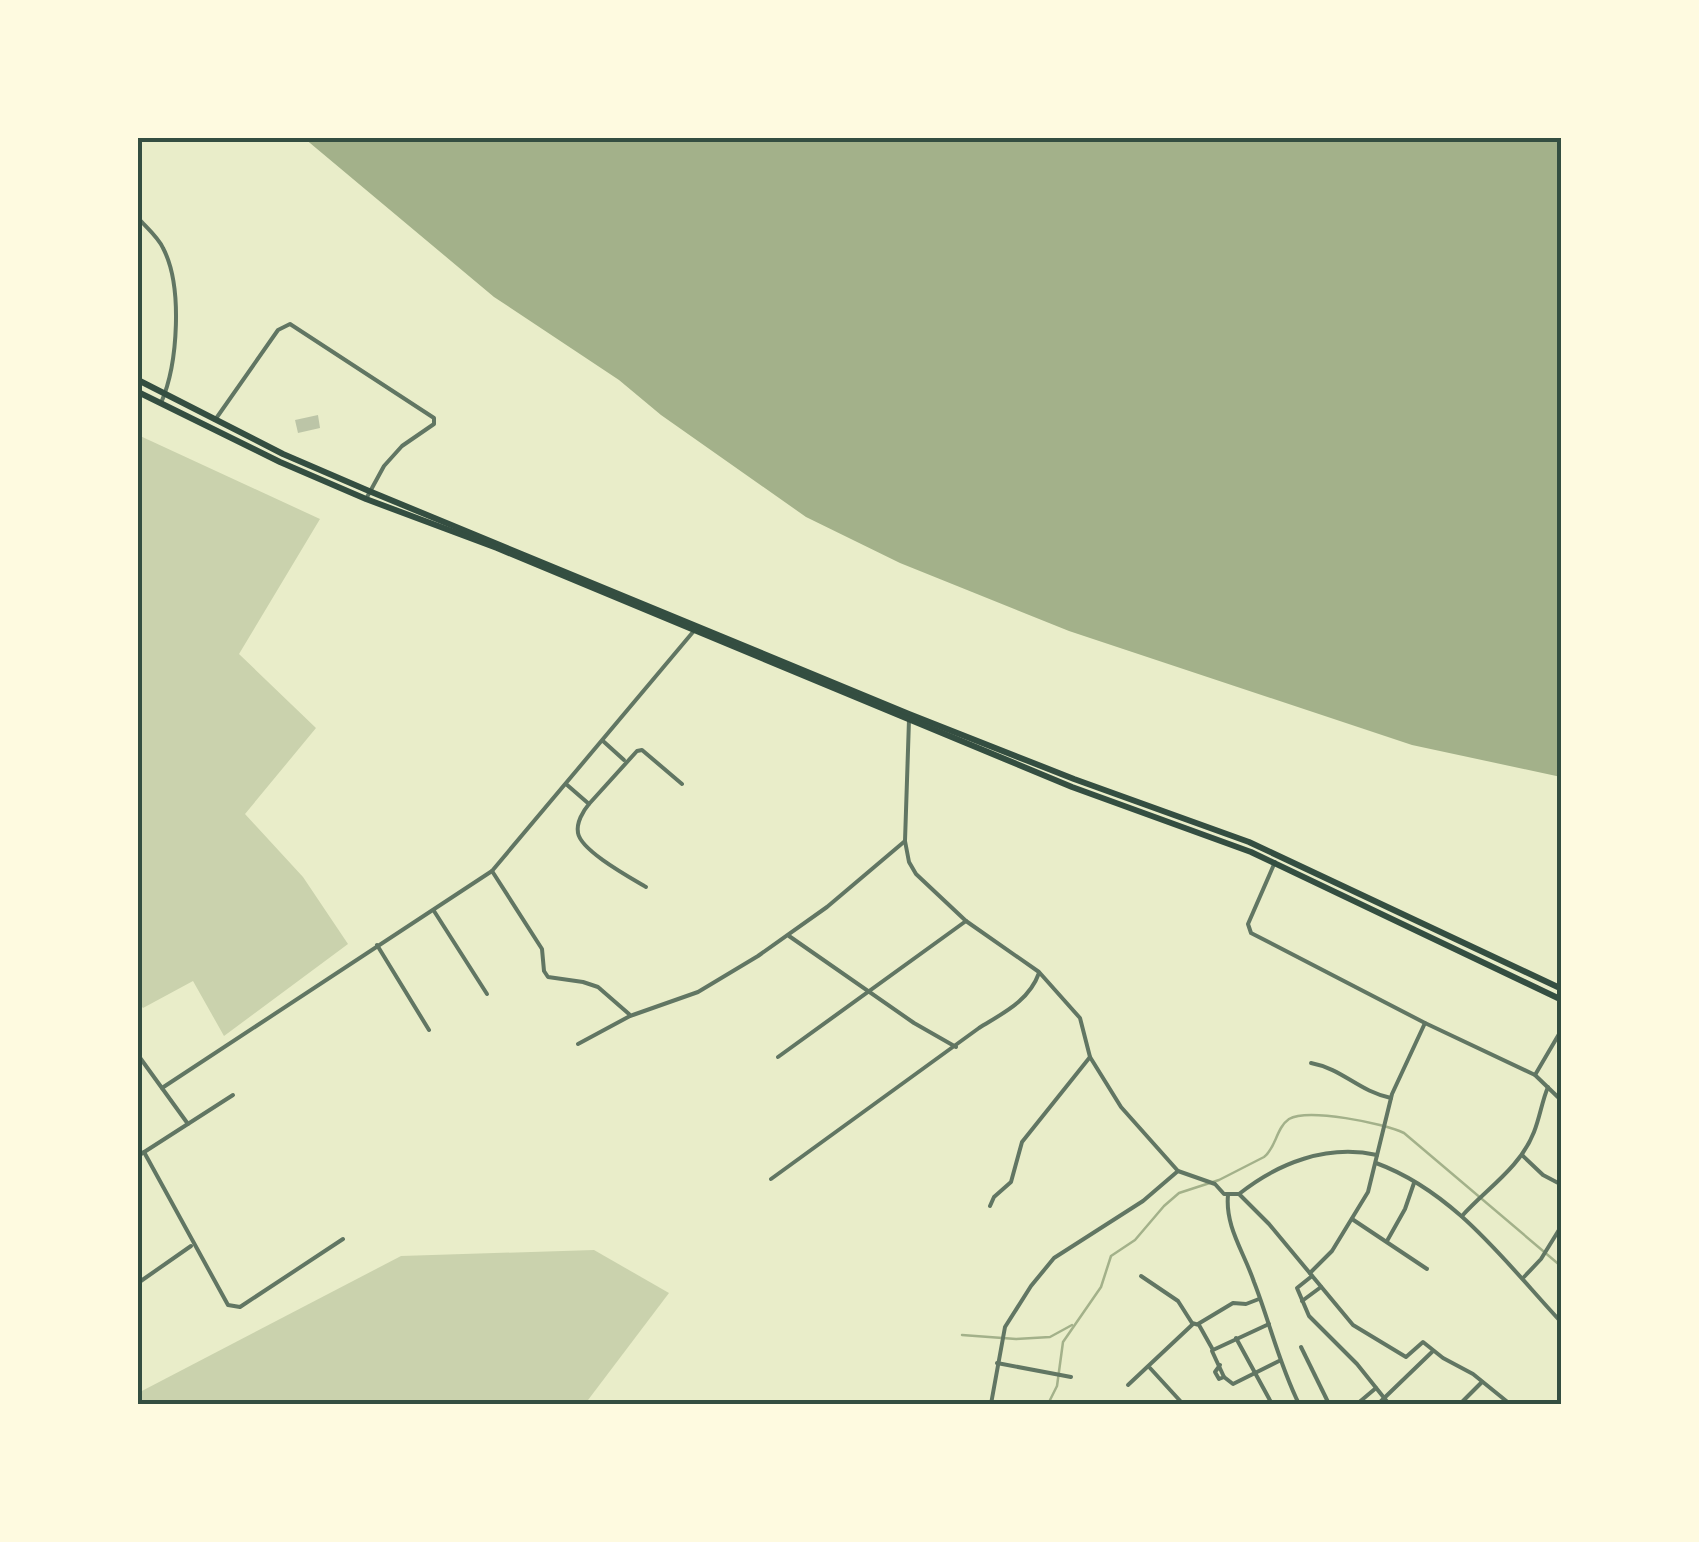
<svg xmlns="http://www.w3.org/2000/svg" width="1699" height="1542" viewBox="0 0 1699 1542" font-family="'Golos Text',sans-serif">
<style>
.green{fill:#cad2ad}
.water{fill:#a3b18a}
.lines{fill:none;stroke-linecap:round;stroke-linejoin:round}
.stream{stroke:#a3b18a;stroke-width:2.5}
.building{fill:#bcc5a7}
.minor{stroke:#617663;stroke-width:4}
.primary{stroke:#344e41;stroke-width:6}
.neatline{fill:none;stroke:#344e41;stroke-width:4}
</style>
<rect width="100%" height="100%" fill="#e9edc9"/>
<g class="green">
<polygon points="138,435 320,519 239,654 316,728 245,814 303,877 348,944 224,1036 193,981 143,1008 138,1002"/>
<polygon points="594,1250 669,1293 585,1404 138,1404 138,1393 401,1256"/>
</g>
<polygon class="water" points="304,138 1561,138 1561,777 1412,745 1069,631 900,563 806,517 661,415 619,380 494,297"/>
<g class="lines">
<g class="stream">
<polyline points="962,1335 1016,1339 1050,1337 1072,1325"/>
<path d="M 1048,1404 L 1057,1386 L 1063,1342 L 1101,1287 L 1111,1256 L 1135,1240 L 1164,1206 L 1179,1193 L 1219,1180 L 1264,1157 C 1276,1148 1276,1128 1289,1119 C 1308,1108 1383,1123 1404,1133 L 1562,1267"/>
</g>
</g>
<polygon class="building" points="318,415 320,428 298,433 295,420"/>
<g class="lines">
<g class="minor">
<path d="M 138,218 C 146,227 158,237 163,248 C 183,286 178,364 161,403"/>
<polyline points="215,420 278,330 290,324 434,418 434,424 402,446 384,466 366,499"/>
<polyline points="909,720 905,841 909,862 916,874 966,921 1039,972 1080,1018 1090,1057 1121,1107 1178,1171 1215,1184 1224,1194 1239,1194 1269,1224 1353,1325 1406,1357 1423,1342 1443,1358 1473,1374 1510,1404"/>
<polyline points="603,741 624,760"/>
<path d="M 566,784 L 589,804 C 583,811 576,823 578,833 C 581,851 631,878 646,887"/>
<polyline points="589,804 637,751 642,750 682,784"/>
<polyline points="1275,862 1248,924 1251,933 1425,1023 1535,1075 1562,1101"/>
<polyline points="492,871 542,949 544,971 548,977 583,982 598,987 629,1014"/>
<polyline points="434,911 487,994"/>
<polyline points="789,936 914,1023 956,1047"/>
<polyline points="377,945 429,1030"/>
<polyline points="578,1044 630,1016 698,992 758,956 827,907 905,841"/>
<polyline points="138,1055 188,1124"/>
<polyline points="778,1057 966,921"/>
<path d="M 1311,1063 C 1343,1069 1358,1091 1391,1098"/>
<polyline points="1535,1075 1562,1029"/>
<polyline points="162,1088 492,871 693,632"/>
<polyline points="144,1152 228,1305 240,1307 343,1239"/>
<polyline points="1522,1155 1543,1175 1562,1185"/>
<polyline points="138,1156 233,1095"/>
<path d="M 1376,1163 C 1455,1192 1506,1263 1562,1323"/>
<path d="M 771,1179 L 979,1028 C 1003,1013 1029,1001 1039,973"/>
<path d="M 1239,1194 C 1278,1163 1327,1144 1377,1155"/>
<path d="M 1228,1195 C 1225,1227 1244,1252 1254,1282 C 1270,1323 1279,1364 1299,1404"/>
<polyline points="990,1206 994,1197 1011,1182 1022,1142 1090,1057"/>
<path d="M 1462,1216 C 1486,1189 1520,1168 1534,1132 C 1540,1117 1542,1101 1548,1087"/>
<polyline points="1352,1219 1427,1269"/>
<polyline points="1387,1241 1405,1209 1414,1183"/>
<polyline points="1310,1273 1332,1251 1368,1192 1392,1094 1425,1023"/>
<polyline points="1141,1276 1178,1301 1192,1323 1199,1325 1213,1350 1269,1324"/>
<polyline points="1312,1276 1297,1288 1309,1316 1357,1364 1389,1404"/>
<polyline points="1524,1277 1541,1259 1562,1225"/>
<polyline points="138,1283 191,1246"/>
<polyline points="1302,1301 1321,1287"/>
<polyline points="1198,1324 1233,1303 1246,1304 1259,1299"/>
<polyline points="1236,1338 1272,1404"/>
<polyline points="1301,1347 1329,1404"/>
<polyline points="1212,1351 1224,1377 1219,1379 1215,1372 1220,1365"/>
<polyline points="997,1363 1071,1377"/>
<polyline points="1150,1368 1183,1404"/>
<polyline points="1224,1377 1233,1384 1279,1361"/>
<polyline points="1128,1385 1193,1324"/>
<polyline points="991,1404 1005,1327 1031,1286 1054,1258 1143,1201 1178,1171"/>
<polyline points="1357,1404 1376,1388"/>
<polyline points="1378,1404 1433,1351"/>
<polyline points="1460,1404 1482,1382"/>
</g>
<g class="primary">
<polyline points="138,380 283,454 369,491 909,714 1074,779 1249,842 1562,989"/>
<polyline points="138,392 280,462 366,499 497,548 1072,787 1251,852 1562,1000"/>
</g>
</g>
<rect width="1699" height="1542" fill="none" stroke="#fefae0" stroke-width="280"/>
<rect x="140" y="140" width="1419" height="1262" class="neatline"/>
</svg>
